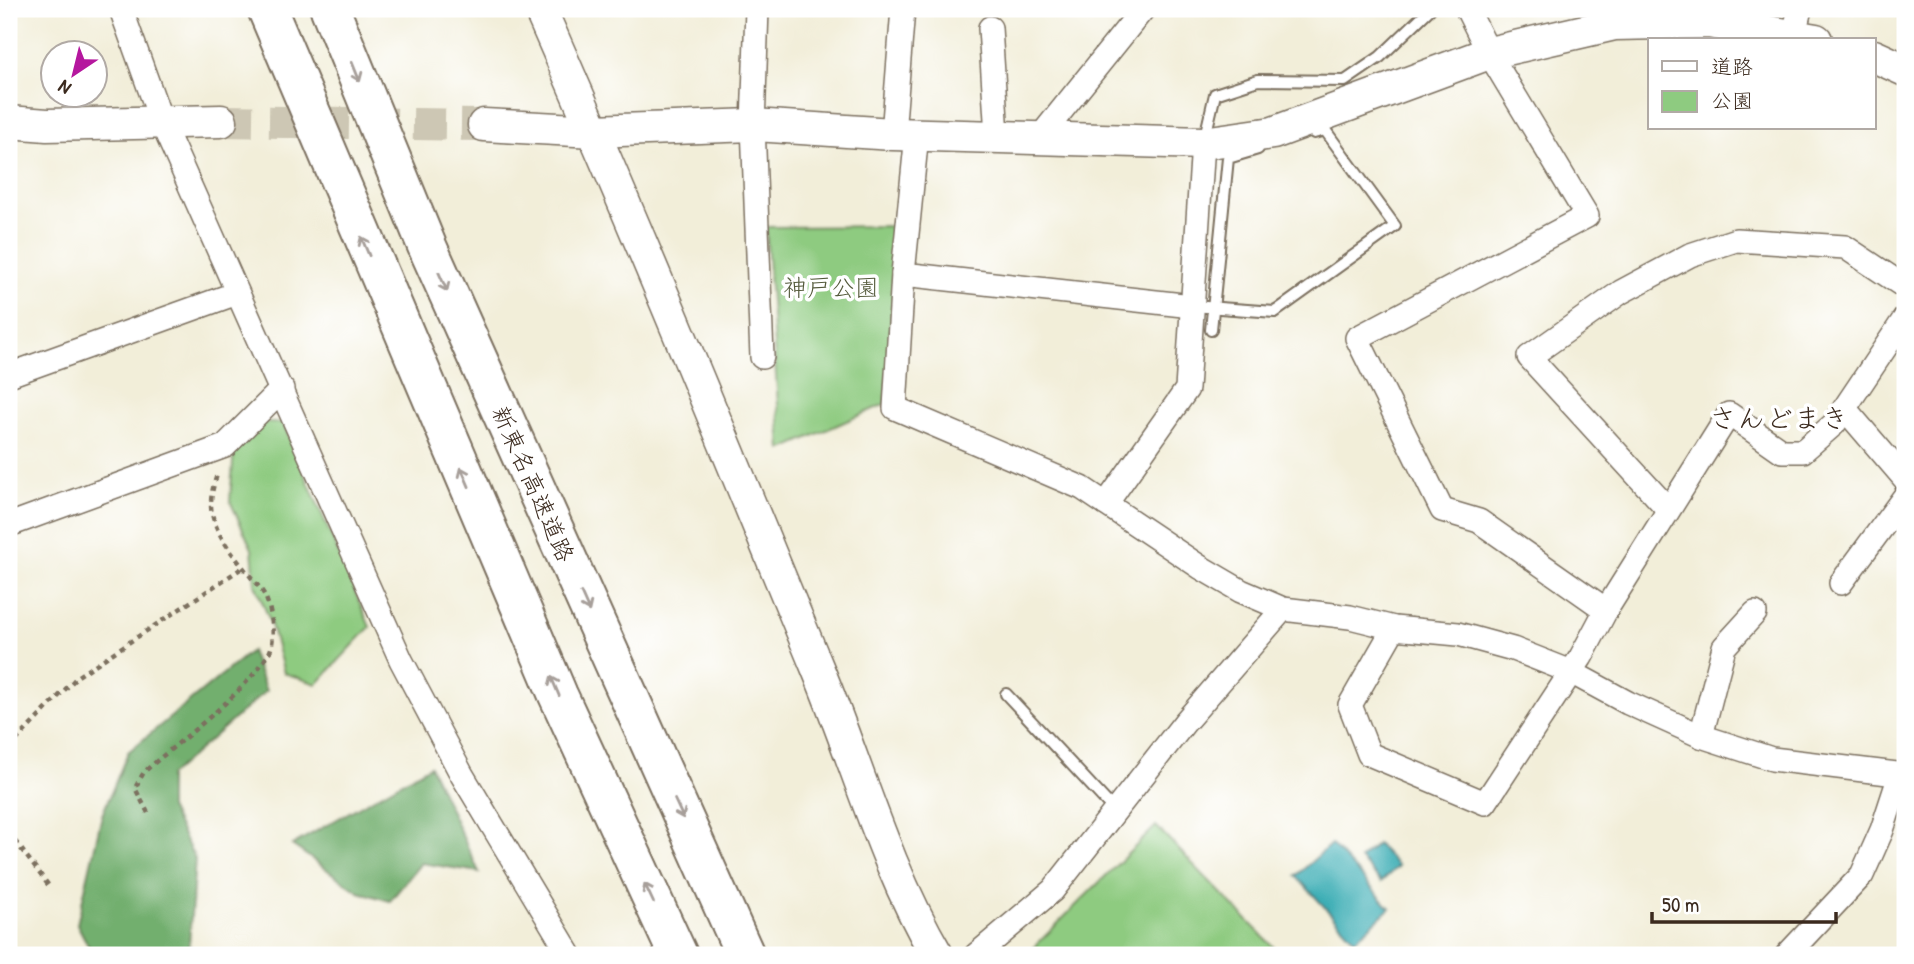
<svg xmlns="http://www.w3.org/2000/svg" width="1914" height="964" viewBox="0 0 1914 964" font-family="'Patrick Hand','Klee One',sans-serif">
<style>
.green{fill:#8ecb80;stroke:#647a4f;stroke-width:2}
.forest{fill:#72af6e;stroke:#566c46;stroke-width:2}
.water{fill:#3daeb5;stroke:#3c6c6a;stroke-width:2}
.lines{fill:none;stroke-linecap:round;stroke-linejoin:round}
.secondary-tunnel{stroke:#cdc7b4;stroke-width:32;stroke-dasharray:32 16;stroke-linecap:butt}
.lane-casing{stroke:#7b6f5f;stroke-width:14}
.street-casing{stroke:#7b6f5f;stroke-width:26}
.secondary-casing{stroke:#7b6f5f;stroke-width:35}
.highway-casing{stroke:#7b6f5f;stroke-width:42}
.path{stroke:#7b6f5f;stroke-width:4.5;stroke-dasharray:5 5;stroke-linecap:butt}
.lane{stroke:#fff;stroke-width:10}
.street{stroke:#fff;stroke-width:23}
.secondary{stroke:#fff;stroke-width:32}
.highway{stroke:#fff;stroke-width:38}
.oneway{stroke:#a79f9a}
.labels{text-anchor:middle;stroke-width:7;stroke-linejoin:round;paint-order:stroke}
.park-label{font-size:24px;fill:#545a3b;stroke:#fff}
.street-label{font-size:24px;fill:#3b2a1e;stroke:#fff}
.quarter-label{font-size:28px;fill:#3b2a1e;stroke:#fff}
</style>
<rect width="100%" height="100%" fill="#fff"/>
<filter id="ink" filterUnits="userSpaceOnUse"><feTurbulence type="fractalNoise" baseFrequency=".0143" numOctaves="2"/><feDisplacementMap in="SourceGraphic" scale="14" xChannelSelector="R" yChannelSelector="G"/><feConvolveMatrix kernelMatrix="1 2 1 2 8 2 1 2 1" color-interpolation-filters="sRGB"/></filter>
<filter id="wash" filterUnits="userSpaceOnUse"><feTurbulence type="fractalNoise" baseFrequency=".00686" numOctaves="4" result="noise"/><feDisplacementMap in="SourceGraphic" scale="28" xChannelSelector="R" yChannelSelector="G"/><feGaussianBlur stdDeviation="1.57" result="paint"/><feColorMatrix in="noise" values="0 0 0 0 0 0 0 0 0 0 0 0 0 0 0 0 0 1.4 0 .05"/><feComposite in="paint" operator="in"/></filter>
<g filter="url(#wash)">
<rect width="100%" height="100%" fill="#f2eed9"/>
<g class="green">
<polygon points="898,226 885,404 781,450 766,227"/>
<polygon points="261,423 283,423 370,627 317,684 284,673 270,621 255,584 252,549 230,501 234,450"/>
<polygon points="1156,826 1281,955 1026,955"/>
</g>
<g class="forest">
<polygon points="251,651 266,691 169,776 169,808 195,859 189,945 194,955 93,955 77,924 102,815 128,752"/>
<polygon points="430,766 479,872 421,863 390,901 359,892 292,845"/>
</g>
<g class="water">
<polygon points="1331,844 1390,908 1355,940 1296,876"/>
<polygon points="1377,844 1398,866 1381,882 1360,859"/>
</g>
</g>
<g filter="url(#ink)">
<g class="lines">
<polyline class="secondary-tunnel" points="221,121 484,125"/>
<g class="lane-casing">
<g id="lane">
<polyline points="1204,141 1215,94 1258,80 1345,81 1380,57 1430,9"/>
<polyline points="1192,306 1275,312 1395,226 1325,130 1314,133"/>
<polyline points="1211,330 1228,158 1258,149"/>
<polyline points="1006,694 1116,812"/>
</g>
</g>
<g class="street-casing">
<g id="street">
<polyline points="121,9 162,123 401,660 462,775 570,955"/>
<polyline points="757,9 753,125 762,357"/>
<polyline points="1467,9 1489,53 1587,216 1357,338 1442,510 1479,521 1606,610"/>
<polyline points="990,28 997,135"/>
<polyline points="1794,34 1800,9"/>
<polyline points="893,134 903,9"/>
<polyline points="917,134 903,274 1192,306"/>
<polyline points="1041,136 1143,9"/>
<polyline points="903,274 895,408 1082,488 1200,567 1241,591 1283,609 1350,617 1394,628 1458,634 1513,649 1569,671 1628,703 1701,736 1772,759 1905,775"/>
<polyline points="9,375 237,293"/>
<polyline points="1845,409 1905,479"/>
<polyline points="1106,504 1187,389 1203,143"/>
<polyline points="1668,509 1529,357 1621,292 1690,255 1736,240 1845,247 1905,287"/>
<polyline points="9,525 225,446 282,389"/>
<polyline points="1841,583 1905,496"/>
<polyline points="1394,628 1350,705 1369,754 1485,803 1581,657 1606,610 1729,414 1782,451 1803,451 1834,424 1905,318"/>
<polyline points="1701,736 1724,647 1755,613"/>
<polyline points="976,955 1053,890 1185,722 1283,609"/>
<polyline points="1787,955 1862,875 1882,830 1900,775"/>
</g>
</g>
<g class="secondary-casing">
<g id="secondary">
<path d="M 540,9 C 636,226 726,447 817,667 C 857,763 884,865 937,955"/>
<polyline points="1874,56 1905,70"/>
<polyline points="9,122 47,125 221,121"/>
<polyline points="484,125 594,131 753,125 893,134 1203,143 1273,133 1489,53 1615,24 1708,22 1816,40"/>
</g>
</g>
<g class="highway-casing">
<g id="highway">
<polyline points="267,9 558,695 678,955"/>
<polyline points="330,9 427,246 745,955"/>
</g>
</g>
<g class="path">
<polyline points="9,748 78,676 242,568"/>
<path d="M 148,813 L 135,788 L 144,772 C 180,740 245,694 269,653 C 277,640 271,603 262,591 C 245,568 219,543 212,514 C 209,500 213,486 218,472"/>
<polyline points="9,833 49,886"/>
</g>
<use href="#lane" class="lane"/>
<use href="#street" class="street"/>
<use href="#secondary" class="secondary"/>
<use href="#highway" class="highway"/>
</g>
<defs><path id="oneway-shaft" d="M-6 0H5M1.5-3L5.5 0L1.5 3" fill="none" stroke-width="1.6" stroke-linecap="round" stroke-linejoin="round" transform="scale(1.75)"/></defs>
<g class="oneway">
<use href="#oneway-shaft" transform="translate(356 72) rotate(68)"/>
<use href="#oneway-shaft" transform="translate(365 246) rotate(-113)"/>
<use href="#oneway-shaft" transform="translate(443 282) rotate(66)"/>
<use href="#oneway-shaft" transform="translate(465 477) rotate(-113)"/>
<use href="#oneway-shaft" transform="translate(585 602) rotate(66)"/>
<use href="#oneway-shaft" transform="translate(555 686) rotate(-113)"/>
<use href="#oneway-shaft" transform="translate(679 809) rotate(65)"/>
<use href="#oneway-shaft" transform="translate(649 893) rotate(-115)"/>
</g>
</g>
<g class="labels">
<g class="park-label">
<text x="831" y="296">神戸公園</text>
</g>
<g class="street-label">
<text transform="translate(533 484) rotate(66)" y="8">新東名高速道路</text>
</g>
<g class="quarter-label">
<text x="1779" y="428">さんどまき</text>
</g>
</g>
<rect width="1914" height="964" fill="none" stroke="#fff" stroke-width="35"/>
<rect x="1648" y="38" width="228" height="91" fill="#ffffff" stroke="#b1aaa5" stroke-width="2"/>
<rect x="1662" y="61" width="35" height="10" fill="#ffffff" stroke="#b1aaa5" stroke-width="2"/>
<text x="1711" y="74" font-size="21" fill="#3b2a1e">道路</text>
<rect x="1662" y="91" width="35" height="21" fill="#8ecb80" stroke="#b1aaa5" stroke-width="2"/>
<text x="1711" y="108" font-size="21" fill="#3b2a1e">公園</text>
<g transform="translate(74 74) rotate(215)"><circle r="33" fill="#ffffff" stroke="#b1aaa5" stroke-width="2"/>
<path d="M0-5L12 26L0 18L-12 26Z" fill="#b5179e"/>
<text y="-10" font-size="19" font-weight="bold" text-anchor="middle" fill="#3b2a1e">N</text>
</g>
<path d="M1652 912v10h184v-10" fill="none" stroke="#3b2a1e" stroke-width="3.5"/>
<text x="1662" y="912" font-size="21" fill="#3b2a1e" stroke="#ffffff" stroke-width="5" paint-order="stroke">50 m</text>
</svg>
